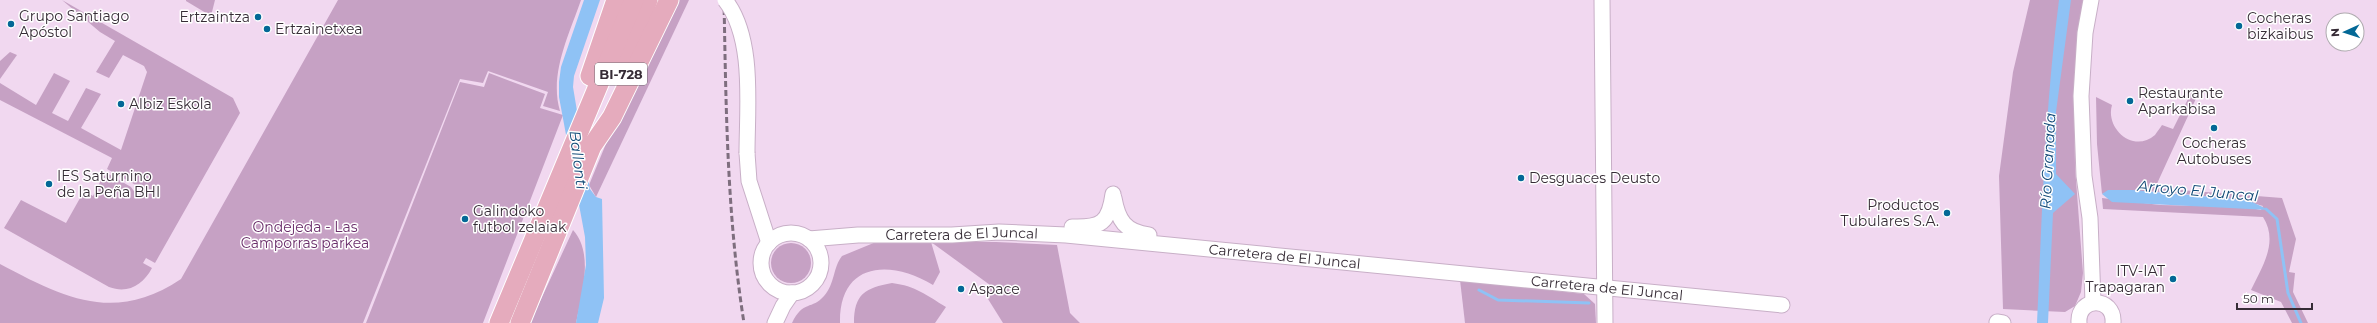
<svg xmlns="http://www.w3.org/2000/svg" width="2377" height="323" viewBox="0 0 2377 323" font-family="Montserrat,sans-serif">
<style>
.green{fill:#c6a1c4}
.water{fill:#8fc2f5}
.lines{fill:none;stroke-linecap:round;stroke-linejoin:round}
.stream{stroke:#8fc2f5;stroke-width:3}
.tertiary-casing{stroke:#c8afc7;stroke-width:17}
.primary-casing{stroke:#fff;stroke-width:21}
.tertiary{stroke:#fff;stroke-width:15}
.primary{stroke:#e5abbd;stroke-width:19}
.rail{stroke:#7e6e7e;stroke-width:3;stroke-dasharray:6 3;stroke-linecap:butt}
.tertiary-bridge-casing{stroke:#c8afc7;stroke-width:17;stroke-linecap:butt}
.tertiary-bridge{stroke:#fff;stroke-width:15}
.poi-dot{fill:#036896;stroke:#fff;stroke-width:1.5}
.labels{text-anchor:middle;stroke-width:3;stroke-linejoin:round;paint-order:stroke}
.shield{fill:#fff;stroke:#726b72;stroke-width:1}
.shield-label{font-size:13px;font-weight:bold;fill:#362c36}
.poi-label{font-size:14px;fill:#362c36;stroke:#fff;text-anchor:start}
.park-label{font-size:14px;fill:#6a2d6a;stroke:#fff}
.street-label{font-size:14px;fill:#362c36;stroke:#fff}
.water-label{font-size:15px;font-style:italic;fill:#114977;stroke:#fff}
</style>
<rect width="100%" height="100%" fill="#f1d8f0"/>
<g class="green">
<path d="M 62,0 L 233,98 L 240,113 L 155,263 L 146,258 L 143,263 L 152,268 C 143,285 128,294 109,287 L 4,228 L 21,200 L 66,223 L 84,191 L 93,196 L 105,172 L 131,187 L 138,197 L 143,189 L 107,169 L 112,158 L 0,100 L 0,83 L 36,105 L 54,73 L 70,81 L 52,113 L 68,121 L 86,88 L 101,94 L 81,128 L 121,150 L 147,72 L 144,66 L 123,55 L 109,78 L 96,72 L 115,41 L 100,32 Z"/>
<polygon points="215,0 211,16 186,1 186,0"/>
<path d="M 338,0 L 581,0 C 569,35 549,74 560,111 L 543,106 L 548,92 L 488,71 L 483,83 L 460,79 L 363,323 L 0,323 L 0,264 C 66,299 115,323 181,279 Z"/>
<polygon points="675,0 689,0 596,197 589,185 610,134"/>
<polygon points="2030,0 2083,0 2074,78 2075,167 2083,273 2081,292 2075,306 2065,312 2003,309 1999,176 2013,72"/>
<polygon points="10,52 17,55 0,79 0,61"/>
<polygon points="489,73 545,94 540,108 563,115 483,323 366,323 460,82 484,87"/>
<path d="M 2193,89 L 2199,92 L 2155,188 L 2282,198 L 2296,239 L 2289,272 L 2295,273 L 2293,292 L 2308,323 L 2292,323 L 2281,302 L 2251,290 C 2262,267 2279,242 2263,217 L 2103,209 L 2102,198 L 2160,205 L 2246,207 L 2261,210 L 2263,206 C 2244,198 2116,185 2102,194 L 2097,144 L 2096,97 L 2112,105 C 2105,128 2133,154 2155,135 C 2157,132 2160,128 2162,125 L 2173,129 Z"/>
<path d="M 573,230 C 594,253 582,295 576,323 L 530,323 Z"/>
<path d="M 876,242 L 996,242 L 1057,245 L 1070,313 L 1080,323 L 1003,323 L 988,299 L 990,285 L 931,242 L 940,272 L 933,285 C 890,259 839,262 840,323 L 792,323 C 803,300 812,310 824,296 C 835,284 833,267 842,256 Z"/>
<circle cx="791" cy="263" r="20"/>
<polygon points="1460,280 1584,294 1595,304 1596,323 1465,323"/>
<path d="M 892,283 C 916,286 926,295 946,307 L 935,323 L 854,323 C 854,294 865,288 892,283 Z"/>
</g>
<g class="water">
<polygon points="584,0 600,0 574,76 573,87 590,189 596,197 602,199 604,298 598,323 576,323 586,265 585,237 559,97 559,82 561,67"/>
<path d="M 2059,0 L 2071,0 L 2056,112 L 2056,174 L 2075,194 L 2053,213 L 2048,323 L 2037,323 C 2042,214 2045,108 2059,0 Z"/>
<polygon points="2108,190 2132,190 2237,199 2250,201 2269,210 2112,202 2102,194"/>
</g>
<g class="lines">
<g class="stream">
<polyline points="2266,209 2277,219 2288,293 2301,323"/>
<polyline points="1479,290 1498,300 1589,303"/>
</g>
<g class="tertiary-casing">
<g id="tertiary">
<polyline points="1602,0 1605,323"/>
<polyline points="2091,0 2085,33 2081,96 2084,176 2090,218 2093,302"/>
<polyline points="747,153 749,181 769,243"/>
<path d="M 1114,198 C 1118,220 1125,232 1149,235"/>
<path d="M 1072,227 C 1101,228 1109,223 1113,194"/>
<circle cx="791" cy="263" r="30"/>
<path id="s1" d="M 809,239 L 858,235 L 952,235 L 999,232 L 1066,235 L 1782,305"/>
<polyline points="1997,322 2003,323"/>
<polyline points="775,323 783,306 792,293"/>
<path d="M 2079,323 C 2077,296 2115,296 2113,323"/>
</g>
</g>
<g class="primary-casing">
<g id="primary">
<polyline points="590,76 616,0"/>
<polyline points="620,76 648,0"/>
<polyline points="499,323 634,0"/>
<polyline points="520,323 592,146 612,117 669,0"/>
</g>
</g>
<use href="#tertiary" class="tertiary"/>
<use href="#primary" class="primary"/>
<path class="rail" d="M 724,0 C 726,108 727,216 744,323"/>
<g class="tertiary-bridge-casing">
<path id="tertiary-bridge" d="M 725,0 C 755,38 747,107 747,153"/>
</g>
<use href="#tertiary-bridge" class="tertiary-bridge"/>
</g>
<g class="poi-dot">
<circle cx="258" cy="17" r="4"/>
<circle cx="11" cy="24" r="4"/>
<circle cx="2239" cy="26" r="4"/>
<circle cx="267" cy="29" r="4"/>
<circle cx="2130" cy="101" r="4"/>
<circle cx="121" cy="104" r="4"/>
<circle cx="2214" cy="128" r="4"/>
<circle cx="1521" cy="178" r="4"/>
<circle cx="49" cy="184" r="4"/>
<circle cx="1947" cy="213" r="4"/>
<circle cx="465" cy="219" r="4"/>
<circle cx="2173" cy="279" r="4"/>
<circle cx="961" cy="289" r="4"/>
</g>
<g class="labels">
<rect class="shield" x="595" y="63" width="52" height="22" rx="3"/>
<g class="shield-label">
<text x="621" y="79">BI-728</text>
</g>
<g class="poi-label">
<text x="19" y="21">Grupo Santiago<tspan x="19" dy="16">Apóstol</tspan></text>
<text x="250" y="22" text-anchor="end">Ertzaintza</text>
<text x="2247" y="23">Cocheras<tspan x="2247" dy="16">bizkaibus</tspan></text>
<text x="275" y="34">Ertzainetxea</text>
<text x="2138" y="98">Restaurante<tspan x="2138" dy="16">Aparkabisa</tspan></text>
<text x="129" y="109">Albiz Eskola</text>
<text x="2214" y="148" text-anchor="middle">Cocheras<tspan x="2214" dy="16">Autobuses</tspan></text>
<text x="57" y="181">IES Saturnino<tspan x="57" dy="16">de la Peña BHI</tspan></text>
<text x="1529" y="183">Desguaces Deusto</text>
<text x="1939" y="210" text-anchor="end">Productos<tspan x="1939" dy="16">Tubulares S.A.</tspan></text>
<text x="473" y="216">Galindoko<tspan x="473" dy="16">futbol zelaiak</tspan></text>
<text x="2165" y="276" text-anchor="end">ITV-IAT<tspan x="2165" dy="16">Trapagaran</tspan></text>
<text x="969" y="294">Aspace</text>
</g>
<g class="park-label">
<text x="305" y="232">Ondejeda - Las<tspan x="305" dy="16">Camporras parkea</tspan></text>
</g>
<g class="street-label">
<text dy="5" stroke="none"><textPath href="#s1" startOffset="153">Carretera de El Juncal</textPath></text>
<text dy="5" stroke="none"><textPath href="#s1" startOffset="477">Carretera de El Juncal</textPath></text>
<text dy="5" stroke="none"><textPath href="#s1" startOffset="801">Carretera de El Juncal</textPath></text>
</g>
<g class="water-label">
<text transform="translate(578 160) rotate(83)" y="5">Ballonti</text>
<text transform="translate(2048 161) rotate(-87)" y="5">Río Granada</text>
<text transform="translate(2198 191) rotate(5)" y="5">Arroyo El Juncal</text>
</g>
</g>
<g transform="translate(2345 32) rotate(267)"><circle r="19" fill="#ffffff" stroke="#afabaf"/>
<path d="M0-3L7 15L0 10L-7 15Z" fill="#036896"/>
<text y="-6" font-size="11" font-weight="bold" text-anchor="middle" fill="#362c36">N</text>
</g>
<path d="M2237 303v6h75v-6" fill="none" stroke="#362c36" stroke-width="2"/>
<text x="2243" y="303" font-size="12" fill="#362c36" stroke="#ffffff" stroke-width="3" paint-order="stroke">50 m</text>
</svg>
